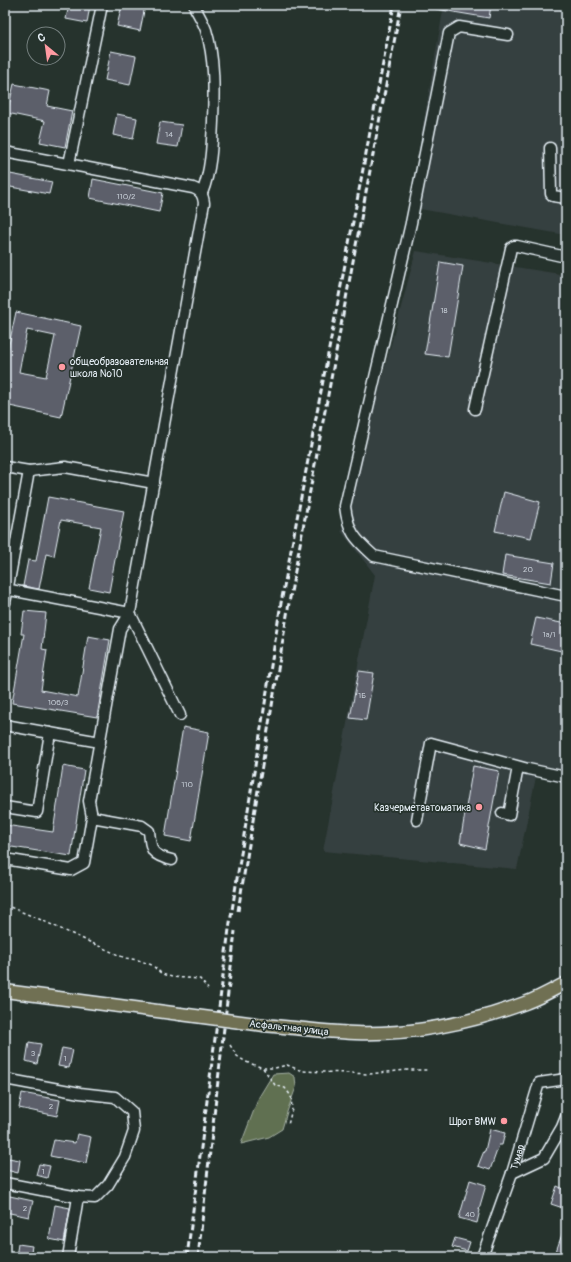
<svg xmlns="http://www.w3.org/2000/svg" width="571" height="1262" viewBox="0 0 571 1262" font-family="Pangolin,sans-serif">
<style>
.built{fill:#364040}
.green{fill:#606f51;stroke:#a4b0a4}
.building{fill:#5c5e6b;stroke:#e8f1f8;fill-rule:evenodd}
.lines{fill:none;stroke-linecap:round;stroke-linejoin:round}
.minor-casing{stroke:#e8f1f8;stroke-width:13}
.major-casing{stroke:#e8f1f8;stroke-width:15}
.path{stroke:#e8f1f8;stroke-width:1.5;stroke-dasharray:3 3;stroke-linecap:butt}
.minor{stroke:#26332d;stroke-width:10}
.major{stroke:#706f52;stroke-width:12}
.rail{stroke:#e8f1f8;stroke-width:3;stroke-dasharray:6 3;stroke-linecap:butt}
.major-bridge-casing{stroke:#e8f1f8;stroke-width:15;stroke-linecap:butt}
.major-bridge{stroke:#706f52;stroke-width:12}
.poi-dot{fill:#ff9aa2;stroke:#26332d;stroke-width:1.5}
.labels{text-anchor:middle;stroke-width:3.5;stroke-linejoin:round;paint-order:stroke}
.number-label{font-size:8px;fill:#c5ccd5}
.poi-label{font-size:10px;fill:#e8f1f8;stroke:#26332d;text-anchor:end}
.street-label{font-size:10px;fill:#e8f1f8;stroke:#26332d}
</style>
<rect width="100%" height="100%" fill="#26332d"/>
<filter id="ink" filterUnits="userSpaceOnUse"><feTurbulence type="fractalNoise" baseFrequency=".025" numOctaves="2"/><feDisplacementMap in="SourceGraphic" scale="8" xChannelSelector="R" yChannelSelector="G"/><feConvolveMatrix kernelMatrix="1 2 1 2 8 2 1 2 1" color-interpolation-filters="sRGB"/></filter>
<g filter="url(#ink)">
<g class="built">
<polygon points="444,5 566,5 566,235 409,207"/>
<polygon points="416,251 566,275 566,777 537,772 517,869 323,851 375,575 341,531"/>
</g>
<polygon class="green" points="289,1073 295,1077 296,1087 287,1112 282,1129 269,1137 241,1144 259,1097 273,1074"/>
<g class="building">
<polygon points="69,5 90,5 87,23 66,19"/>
<polygon points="122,5 138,5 145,6 140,31 117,26"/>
<polygon points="437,5 491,5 489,18 436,9"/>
<polygon points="111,51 136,56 130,85 105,80"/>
<polygon points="14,84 50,91 47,106 72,111 65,147 40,142 45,121 7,113"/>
<polygon points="117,114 137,118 133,139 113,135"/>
<polygon points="160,122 182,125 178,147 156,144"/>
<polygon points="5,173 52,182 49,194 5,186"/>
<polygon points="93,179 163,193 159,212 90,198"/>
<polygon points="440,262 463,266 448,357 425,354"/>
<path d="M 16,312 L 81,326 L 61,417 L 5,405 L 5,363 ZM 27,330 L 55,336 L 46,377 L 19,372 Z"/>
<polygon points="504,492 540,502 531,538 495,531"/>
<polygon points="48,497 124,511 109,592 89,588 101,527 61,520 54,556 46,554 39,589 23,586 28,560 36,561"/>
<polygon points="505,555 554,563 551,583 502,575"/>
<polygon points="24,611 46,613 42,649 47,650 41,690 78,697 88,636 110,640 97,717 12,703 24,634 21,634"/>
<polygon points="536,618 566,624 566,652 530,644"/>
<polygon points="359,671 374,673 366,720 350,718"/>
<polygon points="183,727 209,732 191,841 165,836"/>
<polygon points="63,766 84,770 71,856 5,846 5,825 53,832"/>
<polygon points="473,766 499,771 485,849 460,843"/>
<polygon points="29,1042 41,1044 37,1064 26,1061"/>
<polygon points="62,1048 73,1050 69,1068 58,1066"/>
<polygon points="22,1093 60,1100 57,1116 19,1108"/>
<polygon points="490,1129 505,1133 502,1145 499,1145 490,1170 478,1166 484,1151 485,1151"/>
<polygon points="77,1134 91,1137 86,1163 50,1156 54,1140 75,1143"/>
<polygon points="8,1158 20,1160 18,1173 6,1170"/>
<polygon points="39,1164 50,1166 47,1178 36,1175"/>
<polygon points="470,1180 486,1185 479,1209 480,1210 477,1223 459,1218"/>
<polygon points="557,1186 566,1190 566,1209 551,1204"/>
<polygon points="5,1195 33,1201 29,1217 5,1212"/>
<polygon points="55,1205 70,1208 64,1242 49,1239"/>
<polygon points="565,1226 566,1226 566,1257 554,1257"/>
<polygon points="455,1238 470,1242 467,1251 452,1247"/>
<polygon points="18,1244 32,1246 30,1257 16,1257"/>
</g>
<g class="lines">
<g class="minor-casing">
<g id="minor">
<path d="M 195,8 C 199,15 203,22 206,30 C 215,59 214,91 213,121 C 212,145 211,171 202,193"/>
<path d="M 508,35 L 459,27 L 449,33 L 411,223 L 345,506 C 348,532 355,539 374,556 L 566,596"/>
<polyline points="550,148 551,194 553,196 566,198"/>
<path d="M 5,152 L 193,188 C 201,191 203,195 204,203 L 130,613 L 120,629 L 89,801 L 92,817 L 84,863 L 71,870 L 5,859"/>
<polyline points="69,164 102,5"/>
<polyline points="475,409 511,248 514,246 517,246 566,257"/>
<polyline points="5,467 29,471 65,467 154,483"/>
<polyline points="5,589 130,613"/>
<polyline points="5,603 29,471"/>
<polyline points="130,613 180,715"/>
<polyline points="5,725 100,742"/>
<polyline points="5,807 37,812 50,733"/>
<polyline points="502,813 509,815 518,767"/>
<path d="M 92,817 L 142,826 L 149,831 C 151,851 151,855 172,860"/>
<polyline points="417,820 431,743 528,769 566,777"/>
<polyline points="5,1079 80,1093 115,1097 132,1112 134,1131 125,1157 108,1185 95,1198 78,1197 5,1183"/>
<polyline points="512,1173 544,1158 562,1127 566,1117"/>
<polyline points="68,1257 78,1197"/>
<path id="s1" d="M 482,1257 L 512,1173 L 539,1083 L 566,1079"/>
</g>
</g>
<g class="major-casing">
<g id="major">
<polyline points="5,991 180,1014"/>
<path d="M 264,1025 C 295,1028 325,1032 355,1033 C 413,1035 471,1023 525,1003 C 539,998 553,990 566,983"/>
</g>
</g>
<g class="path">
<polyline points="5,905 39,919 125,958 138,960 152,965 162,974 172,977 200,979 208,989"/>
<polyline points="230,1045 237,1056 246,1062 263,1068 275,1068 287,1065 302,1071 369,1074 407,1070 429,1070"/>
<polyline points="263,1068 275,1085 285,1088 291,1096 292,1109 288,1125"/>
</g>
<use href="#minor" class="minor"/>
<use href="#major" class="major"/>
<g class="rail">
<polyline points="238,911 289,603 401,5"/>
<polyline points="187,1257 229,929 281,603 394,5"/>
<polyline points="198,1257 235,931"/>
</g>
<g class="major-bridge-casing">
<polyline id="major-bridge" points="180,1014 264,1025"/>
</g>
<use href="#major-bridge" class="major-bridge"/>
</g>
</g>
<g class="poi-dot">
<circle cx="62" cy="367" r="4"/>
<circle cx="479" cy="807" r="4"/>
<circle cx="504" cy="1121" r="4"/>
</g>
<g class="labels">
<g class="number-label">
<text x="169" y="137">14</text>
<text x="126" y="199">110/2</text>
<text x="444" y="313">18</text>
<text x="528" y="572">20</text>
<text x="549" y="637">1а/1</text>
<text x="362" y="698">1Б</text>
<text x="58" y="705">106/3</text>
<text x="187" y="787">110</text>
<text x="33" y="1056">3</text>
<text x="65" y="1061">1</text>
<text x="51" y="1109">2</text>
<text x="43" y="1174">1</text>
<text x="25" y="1211">2</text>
<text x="470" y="1217">40</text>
</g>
<g class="poi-label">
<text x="70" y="365" text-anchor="start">общеобразовательная<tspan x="70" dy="12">школа №10</tspan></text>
<text x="471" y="811">Казчерметавтоматика</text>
<text x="496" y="1125">Шрот BMW</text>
</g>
<g class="street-label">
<text transform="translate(289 1027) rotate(6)" y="4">Асфальтная улица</text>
<text dy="4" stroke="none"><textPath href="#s1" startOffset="106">Тумар</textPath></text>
</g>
</g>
<rect width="571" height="1262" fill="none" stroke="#26332d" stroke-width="20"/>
<rect x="10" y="10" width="551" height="1242" fill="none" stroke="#e8f1f8" stroke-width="1.5" filter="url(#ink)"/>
<g transform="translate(46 46) rotate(331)"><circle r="19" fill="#26332d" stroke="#747f7e"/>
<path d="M0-3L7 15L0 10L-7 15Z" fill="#ff9aa2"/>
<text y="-6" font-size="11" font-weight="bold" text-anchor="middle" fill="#e8f1f8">С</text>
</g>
</svg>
